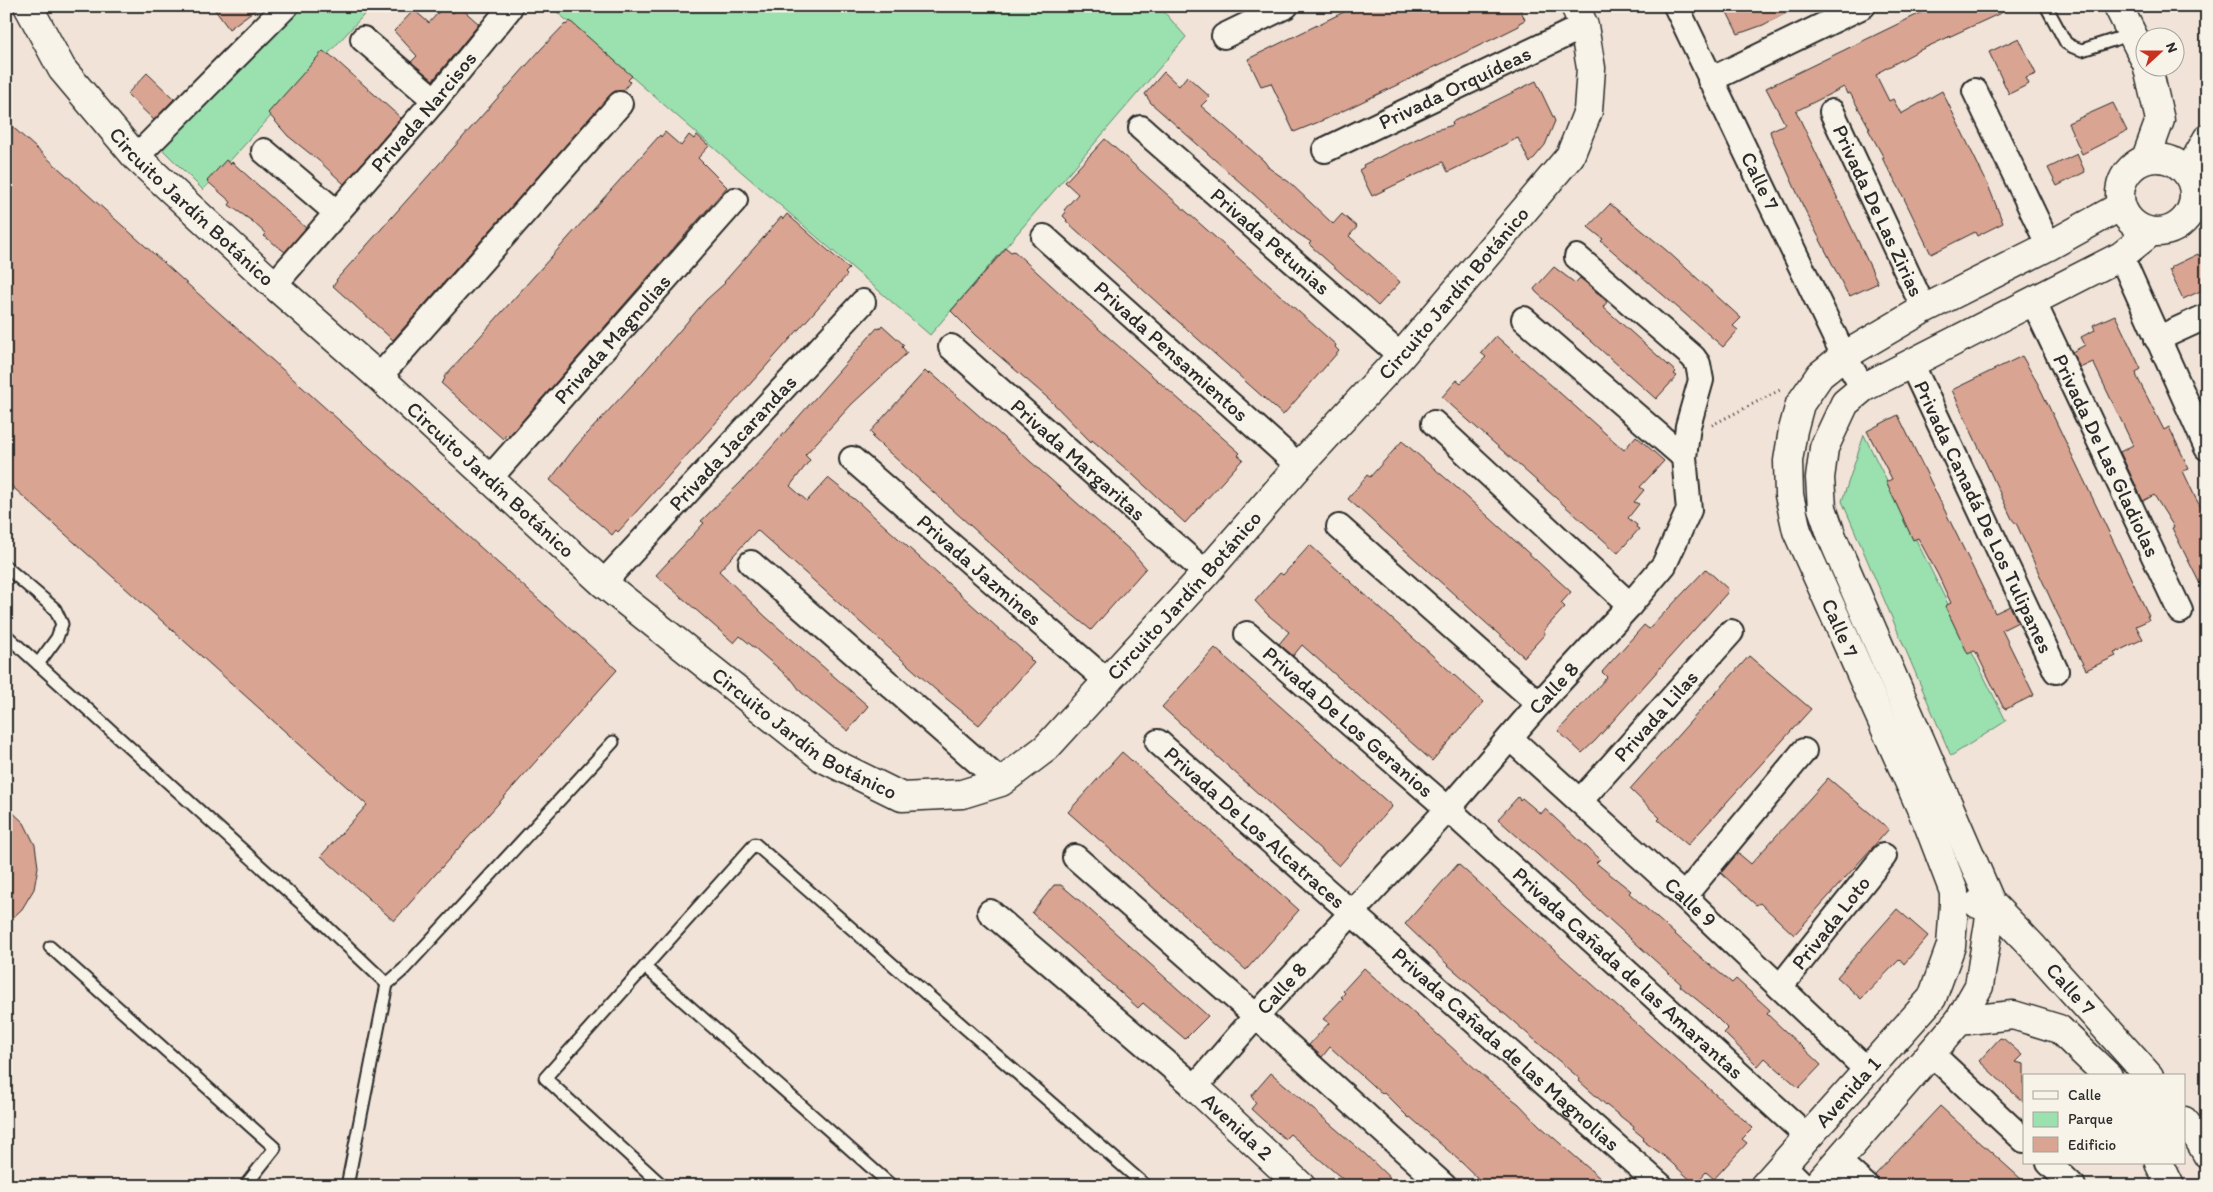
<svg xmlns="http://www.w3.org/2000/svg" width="2213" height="1192" viewBox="0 0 2213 1192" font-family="Itim,sans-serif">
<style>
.green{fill:#9ae1af;stroke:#62866d}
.building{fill:#daa492;stroke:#2b2b2b}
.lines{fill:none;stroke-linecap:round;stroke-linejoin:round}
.lane-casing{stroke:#2b2b2b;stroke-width:15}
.street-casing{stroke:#2b2b2b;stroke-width:28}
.secondary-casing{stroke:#2b2b2b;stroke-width:31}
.primary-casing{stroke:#2b2b2b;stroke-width:31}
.path{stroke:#2b2b2b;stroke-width:3;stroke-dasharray:1 4;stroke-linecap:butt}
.lane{stroke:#f7f3e8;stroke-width:11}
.street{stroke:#f7f3e8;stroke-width:24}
.secondary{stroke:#f7f3e8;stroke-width:28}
.primary{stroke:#f7f3e8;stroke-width:28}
.labels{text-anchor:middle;stroke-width:5;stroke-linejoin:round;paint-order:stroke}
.street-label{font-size:21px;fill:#2b2b2b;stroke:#f7f3e8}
</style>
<rect width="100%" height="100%" fill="#f1e3d7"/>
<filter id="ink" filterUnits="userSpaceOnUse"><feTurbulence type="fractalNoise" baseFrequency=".02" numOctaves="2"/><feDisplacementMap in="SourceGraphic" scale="10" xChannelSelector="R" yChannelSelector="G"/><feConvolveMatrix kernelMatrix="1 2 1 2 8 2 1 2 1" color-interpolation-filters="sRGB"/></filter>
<g filter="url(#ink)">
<g class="green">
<polygon points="280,6 372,6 203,190 158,145"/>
<polygon points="550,6 1159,6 1186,37 930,335"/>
<polygon points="1864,435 2006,721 1951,756 1842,501"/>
</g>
<g class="building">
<polygon points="212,6 260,6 229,29"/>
<polygon points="444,6 453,13 460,7 479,24 433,80 411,62 417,56 394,31 414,10 429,23"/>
<polygon points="1356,6 1474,6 1477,11 1492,6 1519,6 1525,20 1519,23 1519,26 1491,40 1326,119 1294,132 1271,83 1261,86 1248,59"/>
<polygon points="1724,6 1800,6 1763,25 1738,34"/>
<polygon points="1935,6 2016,6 1918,51 1879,72 1880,73 1876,75 1889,101 1893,99 1901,114 1942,91 1988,185 2003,223 1977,236 1975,232 1931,254 1898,186 1882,158 1884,158 1868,129 1870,129 1850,93 1847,94 1844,87 1796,111 1878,283 1850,296 1847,293 1803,206 1771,135 1770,131 1785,124 1766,88"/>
<polygon points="570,21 632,76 628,80 630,82 623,91 615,91 610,95 393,340 333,286 337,281 336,280 542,48 565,24 566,25"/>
<polygon points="2019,38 2036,74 2026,78 2029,84 2009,94 1989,52"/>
<polygon points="323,51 328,55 329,54 401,118 344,184 318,160 288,136 268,113"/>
<polygon points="1164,72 1179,86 1187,76 1210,97 1201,106 1264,161 1269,168 1289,182 1333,224 1342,214 1357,227 1349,236 1400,282 1378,306 1312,247 1309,244 1311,242 1297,233 1151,103 1145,94"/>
<polygon points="147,73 174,99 154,120 127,94"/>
<polygon points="1536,81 1555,121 1545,145 1530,163 1518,138 1448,172 1443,162 1372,196 1359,170 1364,167 1363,165 1433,131 1453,125 1452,122"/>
<polygon points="2113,103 2127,131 2082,154 2068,123"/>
<polygon points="6,121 617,670 394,921 321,856 367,805 6,481"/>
<polygon points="665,132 681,146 689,135 694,139 697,135 709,146 698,158 727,187 509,436 507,434 503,439 441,383 445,379 444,377 660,135 661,137"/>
<polygon points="1105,139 1336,345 1335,347 1339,351 1283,415 1066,221 1067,220 1063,216 1066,212 1064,210 1078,194 1065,182"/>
<polygon points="2077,154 2085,172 2057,186 2048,168"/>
<polygon points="226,160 231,164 232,162 306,228 285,252 264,236 266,234 252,221 229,205 231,202 207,181"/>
<polygon points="1610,204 1666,250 1741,318 1733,326 1738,330 1723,347 1601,241 1603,239 1588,227"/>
<polygon points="787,214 849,269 845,273 847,275 664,481 618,532 616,530 612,535 550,480 576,446 645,371 706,300 725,283 724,282 763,238 781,217 783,219"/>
<polygon points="1006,248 1011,252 1014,251 1100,330 1240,453 1238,455 1243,459 1185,523 1131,473 1092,440 1091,442 1049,399 975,335 951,311"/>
<polygon points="2198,254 2199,256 2202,254 2207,265 2207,288 2183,299 2169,270 2172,269 2171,267"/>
<polygon points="1554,267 1575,283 1580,278 1590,286 1607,302 1603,307 1676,372 1674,374 1677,376 1656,399 1536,292 1534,289"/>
<polygon points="2115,315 2141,369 2136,372 2137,377 2164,430 2169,427 2189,469 2183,471 2196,499 2207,517 2207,598 2172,528 2174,527 2154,495 2143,501 2120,452 2133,445 2093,362 2080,368 2072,352 2085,345 2081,337 2095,330 2093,325"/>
<polygon points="882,325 904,345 902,347 907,353 852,404 805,455 810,460 790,486 807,501 828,478 858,502 1031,658 1030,659 1034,663 979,725 937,691 757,530 719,571 766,617 868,706 848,731 801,692 793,681 756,649 740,636 734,643 656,575 704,523 701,521 741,482 877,328 879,329"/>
<polygon points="1496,336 1624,450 1636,436 1664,461 1640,487 1644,490 1634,502 1639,504 1628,518 1637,525 1636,527 1639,529 1618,553 1442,397 1457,380 1461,383 1486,357 1481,353"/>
<polygon points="2022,356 2038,384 2149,616 2147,616 2149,620 2136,626 2143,639 2114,653 2116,656 2086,670 2057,613 2017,525 2012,519 1952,390"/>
<polygon points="925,371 928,374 930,372 1132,552 1146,568 1091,630 1042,590 872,437 874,436 870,432"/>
<polygon points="1898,415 1995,613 2010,606 2018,622 2002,630 2034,695 2006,709 2003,707 1976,652 1974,651 1968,654 1945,606 1951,603 1938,575 1918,538 1913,540 1886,482 1892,479 1867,431"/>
<polygon points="1402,441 1456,487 1571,592 1561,603 1565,607 1544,630 1545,634 1524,657 1348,499 1367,475 1370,477"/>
<polygon points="1310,545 1484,702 1432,761 1302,645 1293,656 1279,644 1289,632 1268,615 1255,601 1280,573 1283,575"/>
<polygon points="1706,569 1728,589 1727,593 1595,741 1582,753 1558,731 1607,677 1602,672 1644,625 1649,629"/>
<polygon points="1215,648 1392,806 1339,866 1162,707"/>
<polygon points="1749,656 1811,709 1688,845 1658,820 1660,818 1630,789"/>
<polygon points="1122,752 1299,910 1246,970 1068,812"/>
<polygon points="1828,778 1889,829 1794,935 1760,903 1756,905 1721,873 1738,853 1751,864"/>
<polygon points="1518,797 1520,800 1522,798 1541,814 1545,809 1600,859 1596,863 1631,891 1629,893 1704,960 1732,983 1736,979 1770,1010 1767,1014 1821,1065 1799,1088 1765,1058 1758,1066 1724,1033 1728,1029 1706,1007 1680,986 1681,984 1498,819"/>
<polygon points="6,806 24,823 35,845 38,867 34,889 22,909 6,924"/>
<polygon points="1458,864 1753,1128 1742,1139 1747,1143 1714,1179 1706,1172 1695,1184 1664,1156 1642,1140 1644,1138 1633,1129 1634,1127 1606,1105 1579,1081 1580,1079 1448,965 1405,924"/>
<polygon points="1054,885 1061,885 1080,901 1208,1016 1185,1039 1143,1003 1138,1008 1032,913"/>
<polygon points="1897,909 1928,936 1904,964 1900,959 1861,999 1837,977"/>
<polygon points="1364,968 1490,1082 1519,1104 1539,1125 1609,1186 1486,1186 1461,1162 1410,1117 1409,1118 1383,1092 1382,1094 1330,1047 1322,1057 1309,1045 1329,1023 1323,1019 1343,998 1341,997 1345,993 1343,991"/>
<polygon points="2000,1038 2004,1039 2022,1055 2015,1062 2024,1064 2024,1103 1979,1061"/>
<polygon points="1271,1073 1365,1154 1398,1186 1365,1186 1359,1180 1354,1186 1351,1186 1290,1134 1285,1139 1263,1120 1251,1109 1256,1103 1251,1096"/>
<polygon points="1940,1106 1964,1128 2029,1186 1958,1186 1951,1179 1946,1186 1879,1186 1875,1175"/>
</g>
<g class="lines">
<g class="lane-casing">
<g id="lane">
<polyline points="2046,6 2066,43 2073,47 2082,50 2132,34"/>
<polyline points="6,567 55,609 62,624 57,638 38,664"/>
<polyline points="6,635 325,925 387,984 403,970 613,742"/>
<polyline points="50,947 275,1148 245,1186"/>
<polyline points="645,967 892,1186"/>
<polyline points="347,1186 387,984"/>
<polyline points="663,1186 545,1078 755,844 1146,1186"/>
</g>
</g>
<g class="street-casing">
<g id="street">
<path id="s1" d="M 1676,6 L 1844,356 L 1863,388"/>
<polyline points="1224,36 1286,6"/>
<polyline points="363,39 435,100"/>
<polyline points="1710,80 1863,6"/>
<polyline points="1975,91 2049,246"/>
<path id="s2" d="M 1832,112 L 1924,309"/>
<path id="s3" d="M 1141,128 L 1401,356"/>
<path id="s4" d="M 1325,150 L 1584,26"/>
<polyline points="264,151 337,213"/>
<polyline points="136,157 286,6"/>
<path id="s5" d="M 1044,237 L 1299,466"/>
<polyline points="2121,256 2207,448"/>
<path id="s6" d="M 274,285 L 435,100 L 509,9"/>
<path id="s7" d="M 2033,301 L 2180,611"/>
<polyline points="1524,319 1684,457"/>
<polyline points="2157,339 2207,316"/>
<path id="s8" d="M 951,347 L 1206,573"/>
<path id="s9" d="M 1911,363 L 2056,671"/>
<polyline points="379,377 620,104"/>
<polyline points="1434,423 1630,605"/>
<path id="s10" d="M 852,459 L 1107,681"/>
<path id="s11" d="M 490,478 L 735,200"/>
<polyline points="1339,527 1539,704"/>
<polyline points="751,563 1001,782"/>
<path id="s12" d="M 603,583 L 863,302"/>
<path id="s13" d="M 1247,634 L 1448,809 L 1807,1136"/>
<path id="s14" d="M 1510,738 L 1684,896 L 1867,1070"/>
<path id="s15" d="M 1158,742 L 1661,1186"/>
<path id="s16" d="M 1580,801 L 1731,632"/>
<polyline points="1075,857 1256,1016 1444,1186"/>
<polyline points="1684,896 1804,751"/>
<path id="s17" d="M 990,912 L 1195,1087 L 1256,1016 L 1448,809 L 1539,704 L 1630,605 L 1664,565 L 1689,510 L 1684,457 L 1688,426 L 1701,380 L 1698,364 L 1693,357 L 1577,257"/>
<path id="s18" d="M 1780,987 L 1884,856"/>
<polyline points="1931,1053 2024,1140"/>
<polyline points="1838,1161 1866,1186"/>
<polyline points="2049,1163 2073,1186"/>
<polyline points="1783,1165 1804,1186"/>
</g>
</g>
<g class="secondary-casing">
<g id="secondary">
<path id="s19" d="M 28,6 L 62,69 L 136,157 L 274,285 L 379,377 L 603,583 L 823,758 L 902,797 L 962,794 L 1001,782 L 1046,748 L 1206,573 L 1299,466 L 1401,356 L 1570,156 L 1588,111 L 1591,68 L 1584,26 L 1575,6"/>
<circle cx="2157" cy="195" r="37"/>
<path id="s20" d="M 1978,904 L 1991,903 L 2034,948 L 2149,1076"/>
<polyline points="1959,1021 2013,1015 2059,1029 2108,1076"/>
<path id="s21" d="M 1195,1087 L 1301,1186"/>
<polyline points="2184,1121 2198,1138 2207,1154"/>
<polyline points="2159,1163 2170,1186"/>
<path id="s22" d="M 1764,1186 L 1932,998 L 1951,946 L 1954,904 L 1954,892 L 1928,824 L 1797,531 L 1789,495 L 1788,461 L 1793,430 L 1800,404 L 1820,375 L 1844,356 L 1924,309 L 2049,246 L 2121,206"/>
<polyline points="1816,1186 1959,1021 1979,986 1990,917 1991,903 1832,537 1822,508 1820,478 1824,448 1845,403 1863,388 2121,256 2151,232"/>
</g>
</g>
<g class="primary-casing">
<g id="primary">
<polyline points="2118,6 2146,62"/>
<polyline points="2146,158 2160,120 2148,68"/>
<polyline points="2188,173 2207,139"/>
</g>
</g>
<polyline class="path" points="1712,425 1780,390"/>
<use href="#lane" class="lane"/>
<use href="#street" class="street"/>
<use href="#secondary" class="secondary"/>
<use href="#primary" class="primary"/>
</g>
</g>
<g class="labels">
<g class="street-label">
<text dy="7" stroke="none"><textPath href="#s4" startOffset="144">Privada Orquídeas</textPath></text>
<text dy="7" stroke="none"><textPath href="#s6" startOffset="229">Privada Narcisos</textPath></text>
<text dy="7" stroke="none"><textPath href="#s1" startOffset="194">Calle 7</textPath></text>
<text dy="7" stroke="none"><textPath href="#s19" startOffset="261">Circuito Jardín Botánico</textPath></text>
<text dy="7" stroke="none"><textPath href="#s2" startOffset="109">Privada De Las Zirias</textPath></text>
<text dy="7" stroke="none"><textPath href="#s3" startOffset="172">Privada Petunias</textPath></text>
<text dy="7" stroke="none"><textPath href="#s19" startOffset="1956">Circuito Jardín Botánico</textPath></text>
<text dy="7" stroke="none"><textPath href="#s11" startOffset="185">Privada Magnolias</textPath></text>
<text dy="7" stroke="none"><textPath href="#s5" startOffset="171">Privada Pensamientos</textPath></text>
<text dy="7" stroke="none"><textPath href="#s12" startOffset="191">Privada Jacarandas</textPath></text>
<text dy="7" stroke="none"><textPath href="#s7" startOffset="171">Privada De Las Gladiolas</textPath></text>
<text dy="7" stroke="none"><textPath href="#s8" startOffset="170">Privada Margaritas</textPath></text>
<text dy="7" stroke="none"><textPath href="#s19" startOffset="666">Circuito Jardín Botánico</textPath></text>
<text dy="7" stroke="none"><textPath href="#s9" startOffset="170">Privada Canadá De Los Tulipanes</textPath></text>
<text dy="7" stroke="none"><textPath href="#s10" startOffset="169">Privada Jazmines</textPath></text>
<text dy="7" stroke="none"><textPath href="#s19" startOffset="1551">Circuito Jardín Botánico</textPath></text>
<text transform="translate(1840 628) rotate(66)" y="7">Calle 7</text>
<text dy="7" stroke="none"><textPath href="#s17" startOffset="806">Calle 8</textPath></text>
<text dy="7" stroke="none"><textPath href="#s16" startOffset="114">Privada Lilas</textPath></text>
<text dy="7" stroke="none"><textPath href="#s13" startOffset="134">Privada De Los Geranios</textPath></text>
<text dy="7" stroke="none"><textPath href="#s19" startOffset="1071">Circuito Jardín Botánico</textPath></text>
<text dy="7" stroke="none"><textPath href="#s15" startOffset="129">Privada De Los Alcatraces</textPath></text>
<text dy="7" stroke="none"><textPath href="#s14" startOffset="244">Calle 9</textPath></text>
<text dy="7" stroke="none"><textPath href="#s18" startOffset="82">Privada Loto</textPath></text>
<text dy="7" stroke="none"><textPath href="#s13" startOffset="510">Privada Cañada de las Amarantas</textPath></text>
<text dy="7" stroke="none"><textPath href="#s17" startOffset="401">Calle 8</textPath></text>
<text dy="7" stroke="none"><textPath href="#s20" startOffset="130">Calle 7</textPath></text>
<text dy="7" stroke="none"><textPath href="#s15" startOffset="464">Privada Cañada de las Magnolias</textPath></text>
<text dy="7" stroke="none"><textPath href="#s22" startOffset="126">Avenida 1</textPath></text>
<text dy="7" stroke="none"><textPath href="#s21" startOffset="58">Avenida 2</textPath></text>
</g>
</g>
<rect width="2213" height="1192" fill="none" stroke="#f7f3e8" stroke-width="25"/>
<rect x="12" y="12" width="2188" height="1167" fill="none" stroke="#2b2b2b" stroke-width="2" filter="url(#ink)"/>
<rect x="2023" y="1074" width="162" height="90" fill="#f7f3e8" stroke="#a5a39c"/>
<rect x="2033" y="1091" width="25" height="8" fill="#f7f3e8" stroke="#a5a39c"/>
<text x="2068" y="1100" font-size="15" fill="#2b2b2b">Calle</text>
<rect x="2033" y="1112" width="25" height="15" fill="#9ae1af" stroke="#a5a39c"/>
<text x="2068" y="1124" font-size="15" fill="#2b2b2b">Parque</text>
<rect x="2033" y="1137" width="25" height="15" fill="#daa492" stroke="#a5a39c"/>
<text x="2068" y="1150" font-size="15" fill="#2b2b2b">Edificio</text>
<g transform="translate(2160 52) rotate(69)"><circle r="24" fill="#f7f3e8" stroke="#a5a39c"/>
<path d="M0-4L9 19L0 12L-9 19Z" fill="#c8321e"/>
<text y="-8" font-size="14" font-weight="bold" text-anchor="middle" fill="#2b2b2b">N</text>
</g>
</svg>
